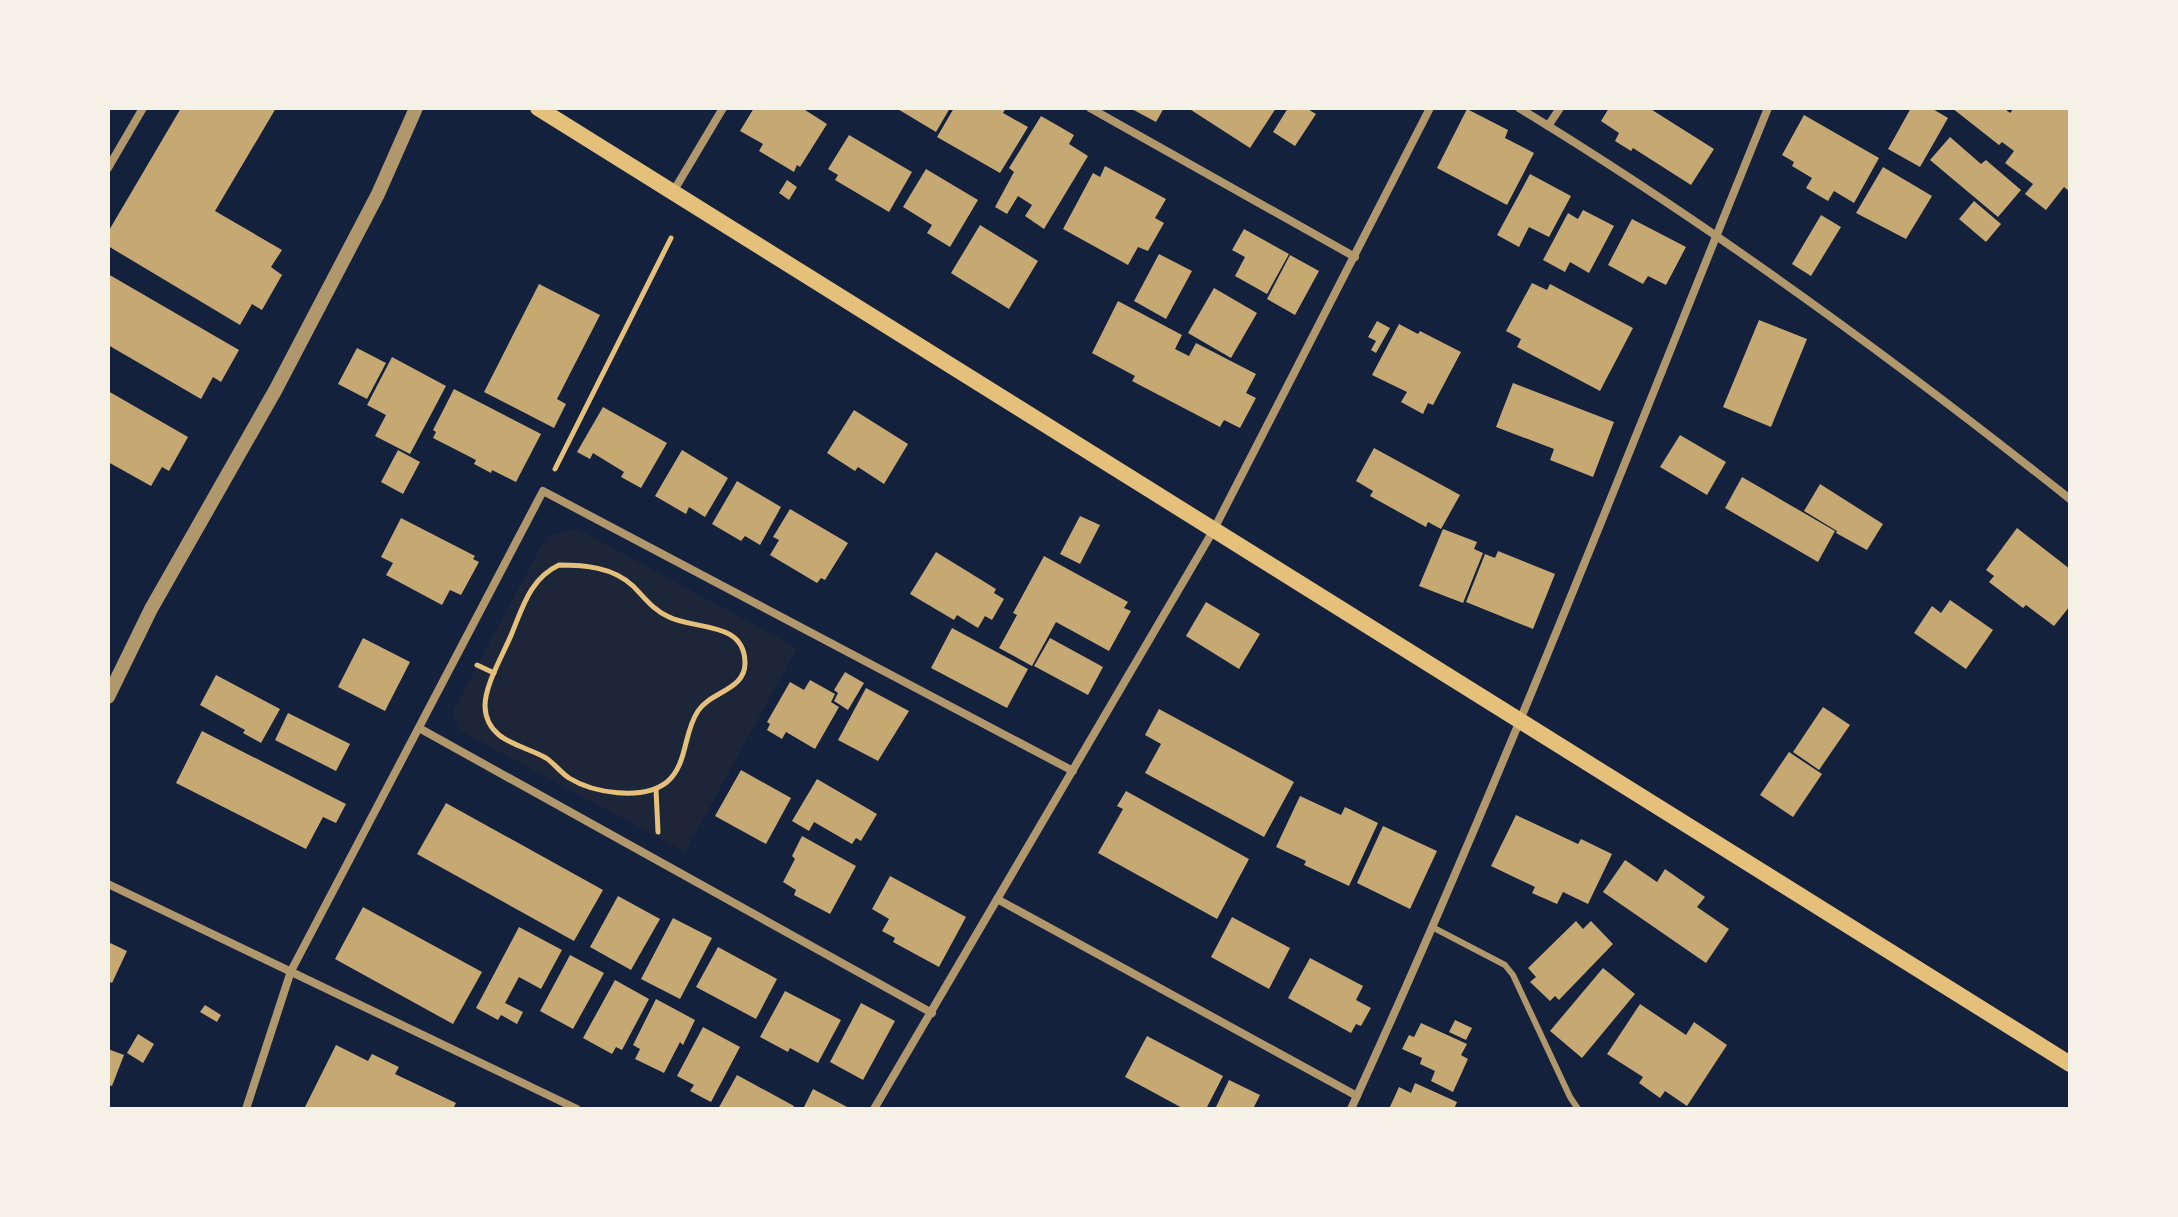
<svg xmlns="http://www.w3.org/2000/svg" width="2178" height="1217" viewBox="0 0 2178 1217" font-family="'PT Sans',sans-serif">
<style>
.green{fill:#1d2539}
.building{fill:#c6a872}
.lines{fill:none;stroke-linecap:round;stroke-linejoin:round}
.path{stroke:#e5c07b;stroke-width:5}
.service{stroke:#b1986c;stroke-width:6}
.minor{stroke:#b1986c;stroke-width:8}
.tertiary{stroke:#b1986c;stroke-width:14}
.secondary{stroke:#e5c07b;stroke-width:16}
</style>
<rect width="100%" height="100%" fill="#14213d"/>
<polygon class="green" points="576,528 797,648 685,852 459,730 453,711 546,537"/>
<g class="building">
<polygon points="181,108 276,108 215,211 282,250 271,267 282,275 262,310 252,304 240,325 108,246 108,232"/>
<polygon points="754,108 802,108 827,124 800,167 797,165 794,172 759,151 763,144 740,131"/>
<polygon points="896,108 950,108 936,132"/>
<polygon points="954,108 1006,108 1003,113 1028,127 1000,173 937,137"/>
<polygon points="1130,108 1164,108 1156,122"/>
<polygon points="1188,108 1276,108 1250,148"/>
<polygon points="1288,108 1306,108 1316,114 1295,146 1273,132"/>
<polygon points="1609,108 1649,108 1714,149 1691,185 1633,148 1631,151 1615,141 1619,133 1601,121"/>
<polygon points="1911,108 1931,108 1948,118 1920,167 1888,149"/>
<polygon points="1952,108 2004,108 2010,113 2014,108 2070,108 2070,192 2064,187 2046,210 2025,194 2033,184 2005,163 2014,151 2002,142 1999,145"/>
<polygon points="1467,109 1508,130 1505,138 1534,153 1507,205 1437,168"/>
<polygon points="1804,115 1879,158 1854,203 1834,191 1828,201 1806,188 1812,178 1792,166 1794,162 1782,155"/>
<polygon points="1041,116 1074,135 1069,144 1088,156 1044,229 1025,216 1032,205 1018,196 1007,214 995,207 1014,172 1009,168"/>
<polygon points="849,135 912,172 889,212 835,180 838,175 828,169"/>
<polygon points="1950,137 1981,164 1986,160 2021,190 1998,217 1930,160"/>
<polygon points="1105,166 1166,199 1155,218 1164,223 1148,251 1138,247 1128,265 1063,229 1093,173 1100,177"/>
<polygon points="1883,167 1932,196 1906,239 1856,213"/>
<polygon points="926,169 978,200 950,247 927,233 932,225 903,207"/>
<polygon points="1530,174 1571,196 1549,237 1529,227 1519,247 1497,235"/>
<polygon points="787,180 797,187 789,200 779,193"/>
<polygon points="1974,201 2001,224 1986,242 1959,219"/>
<polygon points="1583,210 1614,226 1589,273 1570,262 1565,272 1543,260 1568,213 1578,219"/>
<polygon points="1821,215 1841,227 1811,276 1792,264"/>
<polygon points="1632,219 1686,247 1666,285 1648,276 1643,284 1608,265"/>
<polygon points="980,225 1038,261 1009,309 951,273"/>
<polygon points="1244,229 1289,254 1267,294 1235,276 1245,257 1232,250"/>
<polygon points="1159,254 1192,271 1166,319 1134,301"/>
<polygon points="1290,255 1319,271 1295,315 1267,299"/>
<polygon points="108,274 239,350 221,382 213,377 201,399 108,345"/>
<polygon points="1532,283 1547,290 1550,284 1633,328 1600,391 1517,347 1521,339 1506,331"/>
<polygon points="539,284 600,315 557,399 566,404 554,428 484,392"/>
<polygon points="1214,288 1257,313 1231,358 1188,333"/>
<polygon points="1118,301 1182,335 1175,349 1189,356 1196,343 1256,374 1246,393 1256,398 1240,428 1224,420 1220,427 1132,381 1135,376 1092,353"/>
<polygon points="1759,320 1807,339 1771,427 1723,407"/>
<polygon points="1377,321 1390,328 1376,353 1371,350 1376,341 1368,337"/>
<polygon points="1399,324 1418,334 1420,331 1461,352 1433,405 1428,403 1423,414 1401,402 1407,392 1372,375"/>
<polygon points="357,348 386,363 367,399 338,384"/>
<polygon points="392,357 446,386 410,454 375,436 386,415 367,405"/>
<polygon points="1513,383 1614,422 1593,477 1550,460 1554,449 1496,427"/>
<polygon points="454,389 541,434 516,482 492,470 491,473 474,464 476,460 433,438 436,432 433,430"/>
<polygon points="108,391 188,437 169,471 162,467 151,486 108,462"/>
<polygon points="603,407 667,443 641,488 621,477 624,472 593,453 590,459 577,452"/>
<polygon points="854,410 908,444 884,484 858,467 855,471 827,453"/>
<polygon points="1680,435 1726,462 1707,495 1660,467"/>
<polygon points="1374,448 1460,495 1441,529 1428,522 1426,527 1370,496 1373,491 1356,481"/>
<polygon points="398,450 420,462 403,494 381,482"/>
<polygon points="682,450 728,478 705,517 689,507 686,514 655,496"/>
<polygon points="1742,477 1835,531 1818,562 1725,508"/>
<polygon points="737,481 781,507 760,545 745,536 741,541 712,524"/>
<polygon points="1820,484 1883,524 1867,550 1836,533 1837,531 1804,511"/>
<polygon points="790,509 848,543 825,580 821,578 817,583 770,555 779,540 773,537"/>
<polygon points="1080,516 1100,525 1080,564 1060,554"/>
<polygon points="401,518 475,556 473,559 479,562 461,595 450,590 442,605 386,575 393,563 381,557"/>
<polygon points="2017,528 2070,569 2070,606 2054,626 2026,605 2023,608 1989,582 1994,576 1986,570"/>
<polygon points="1443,529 1477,542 1474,549 1483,553 1463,603 1419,586"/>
<polygon points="1498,551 1555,574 1533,629 1466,602 1485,554 1495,558"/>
<polygon points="936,552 996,589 994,593 1004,599 992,620 985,616 978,628 957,615 954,620 910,594"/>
<polygon points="1044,556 1128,602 1124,608 1131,611 1109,651 1056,622 1032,666 999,648 1017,615 1013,613"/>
<polygon points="1950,600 1993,630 1966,669 1914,633 1932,606 1941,613"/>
<polygon points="1206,602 1260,634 1239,669 1186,636"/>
<polygon points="952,628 1028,669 1007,708 931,668"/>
<polygon points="363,638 410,662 385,711 338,687"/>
<polygon points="1050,638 1103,667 1088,695 1034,666"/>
<polygon points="845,672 864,683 848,710 834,701 838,693 834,690"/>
<polygon points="216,675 280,709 261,743 243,733 245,730 200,705"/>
<polygon points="810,680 835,694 831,702 839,707 815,749 786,732 782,739 767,730 770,724 767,722 790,682 804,690"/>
<polygon points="866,688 909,711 878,761 838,740"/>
<polygon points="1823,707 1850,725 1819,770 1793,752"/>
<polygon points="1159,709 1294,782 1264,837 1145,773 1161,744 1145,735"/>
<polygon points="288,713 350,744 336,771 275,740"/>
<polygon points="202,731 346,804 336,823 323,817 306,849 176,783"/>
<polygon points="1789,752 1822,774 1793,817 1760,795"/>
<polygon points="741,770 791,798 766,844 715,816"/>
<polygon points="817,779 877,814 861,841 856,838 852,844 814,822 809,831 792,821"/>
<polygon points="1126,791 1249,859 1217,919 1098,853 1123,809 1117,806"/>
<polygon points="1300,796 1341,815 1345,807 1378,823 1349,886 1304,865 1306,861 1276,847"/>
<polygon points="446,803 603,890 574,941 417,854"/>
<polygon points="1516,815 1578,844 1581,839 1612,854 1588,904 1563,892 1557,904 1532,893 1535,887 1491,866"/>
<polygon points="1383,826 1437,851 1410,909 1357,883"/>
<polygon points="802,836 856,866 830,914 794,895 796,890 783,882 795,859 792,856"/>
<polygon points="1625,860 1657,882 1665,869 1705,897 1697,907 1729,929 1706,963 1603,892"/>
<polygon points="890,876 966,917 939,967 893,942 895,938 882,931 889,919 872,909"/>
<polygon points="618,896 660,919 631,970 590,947"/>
<polygon points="363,907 482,972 453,1024 335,959"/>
<polygon points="1232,917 1290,948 1269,989 1211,957"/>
<polygon points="673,918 712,938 680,999 641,979"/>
<polygon points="1576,921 1583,929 1591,921 1613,944 1559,1000 1555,996 1550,1001 1530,982 1536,977 1528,968"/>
<polygon points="519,927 562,950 541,989 519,977 505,1003 523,1012 517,1024 501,1015 498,1020 476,1008"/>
<polygon points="108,942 127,951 112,983 108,981"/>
<polygon points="718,947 777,979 756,1019 696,987"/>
<polygon points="570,955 604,973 573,1029 540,1011"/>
<polygon points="1310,958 1363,986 1356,1000 1371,1008 1361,1026 1356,1024 1351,1033 1288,998"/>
<polygon points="1603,968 1635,994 1582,1058 1550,1031"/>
<polygon points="615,980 649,999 622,1050 616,1047 612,1054 583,1038"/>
<polygon points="785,991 841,1020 818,1063 790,1048 788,1052 760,1037"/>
<polygon points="656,999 695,1020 683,1045 680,1042 664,1073 635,1059 640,1049 633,1045"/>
<polygon points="861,1003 895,1021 863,1080 830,1062"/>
<polygon points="1640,1004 1686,1035 1694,1022 1727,1045 1687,1106 1665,1091 1660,1098 1639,1083 1643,1077 1607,1054"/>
<polygon points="205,1005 221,1015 217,1022 200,1012"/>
<polygon points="1455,1020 1472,1028 1466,1040 1449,1032"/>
<polygon points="1421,1023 1467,1044 1461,1055 1468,1059 1453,1092 1431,1081 1435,1071 1420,1064 1422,1058 1402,1049 1409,1035 1414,1037"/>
<polygon points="703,1027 740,1047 711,1102 690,1091 694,1085 677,1076"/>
<polygon points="138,1034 154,1044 143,1063 127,1053"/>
<polygon points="1147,1036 1223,1076 1206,1109 1184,1109 1125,1077"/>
<polygon points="336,1045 368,1061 372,1054 399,1067 395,1074 456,1103 453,1109 304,1109"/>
<polygon points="108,1049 124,1055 112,1086 108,1085"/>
<polygon points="737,1075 794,1106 793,1109 718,1109"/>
<polygon points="1229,1080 1260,1095 1253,1109 1215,1109"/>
<polygon points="1415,1083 1457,1102 1454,1109 1389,1109 1399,1087 1411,1093"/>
<polygon points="813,1089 851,1109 803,1109"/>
</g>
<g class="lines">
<g class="path">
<polyline points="555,469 671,238"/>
<path d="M 559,565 C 584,565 613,567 633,586 C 645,598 653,610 669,617 C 695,630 744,621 745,662 C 746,690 711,691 698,711 C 683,733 688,764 667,782 C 643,801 593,793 569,778 C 560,772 554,763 546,758 C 524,745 486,742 485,706 C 485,684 504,653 512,633 C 523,606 531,578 559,565 Z"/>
<polyline points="477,665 494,673"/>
<polyline points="656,789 658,832"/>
</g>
<polyline class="service" points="1434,928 1505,965 1513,975 1570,1097 1578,1109"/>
<g class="minor">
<polyline points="1090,108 1355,257"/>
<path d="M 1519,108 C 1711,225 1894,359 2070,499"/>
<polyline points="1548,126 1560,108"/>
<polyline points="108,168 143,108"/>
<polyline points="673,192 723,108"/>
<polyline points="419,728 932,1013"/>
<polyline points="108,884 577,1109"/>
<polyline points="997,899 1357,1096"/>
<polyline points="246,1109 291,971 543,491 1073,771"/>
<polyline points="874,1109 1213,531 1430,108"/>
<path d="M 1351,1109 C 1502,780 1632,443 1768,108"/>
</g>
<polyline class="tertiary" points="108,697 151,609 276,389 378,194 416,108"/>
<polyline class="secondary" points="538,108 2070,1064"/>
</g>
<rect width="2178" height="1217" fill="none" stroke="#f6f1e7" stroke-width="220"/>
</svg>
